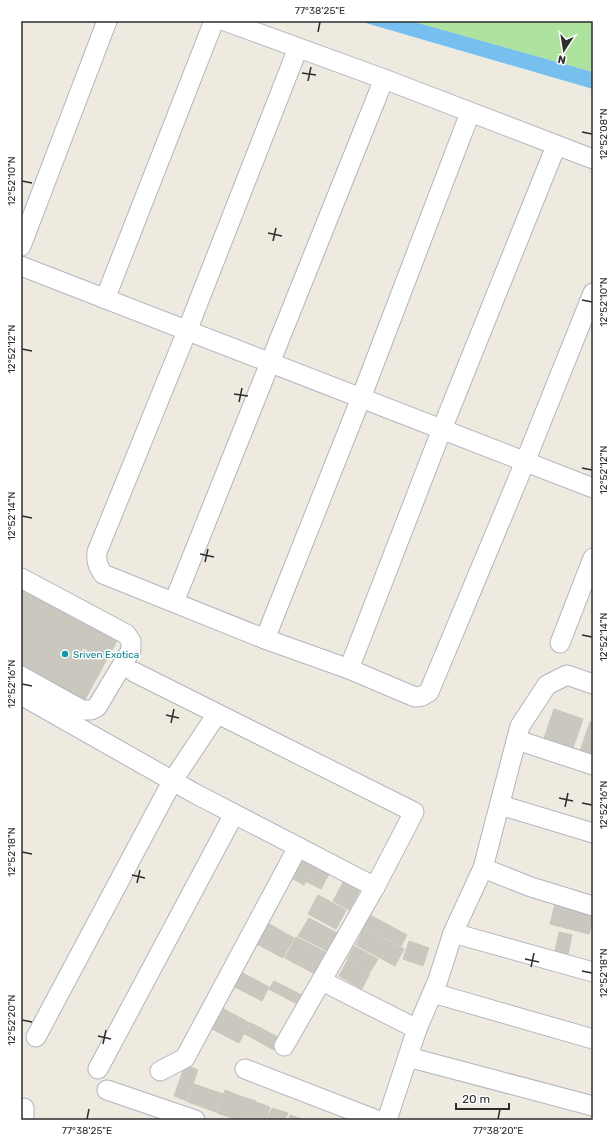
<svg xmlns="http://www.w3.org/2000/svg" width="614" height="1141" viewBox="0 0 614 1141" font-family="Rubik,sans-serif">
<style>
.green{fill:#ade39e}
.water{fill:#76bfee}
.building{fill:#cac8be;stroke:#cac6b9}
.lines{fill:none;stroke-linecap:round;stroke-linejoin:round}
.minor-casing{stroke:#b3b4c0;stroke-width:21}
.minor{stroke:#fff;stroke-width:19}
.ticks{fill:none;stroke:#2d2d2d;stroke-width:1.5}
.culture-dot{fill:#0f9aa8;stroke:#fff;stroke-width:1.5}
.labels{text-anchor:middle;stroke-width:3;stroke-linejoin:round;paint-order:stroke}
.culture-label{font-size:10px;fill:#0d838f;stroke:#fff;text-anchor:start}
.neatline{fill:none;stroke:#2d2d2d;stroke-width:1.5}
.ticks-label{font-size:10px;text-anchor:middle;fill:#2d2d2d}
</style>
<rect width="100%" height="100%" fill="#eeeae0"/>
<polygon class="green" points="411,21 593,21 593,72"/>
<polygon class="water" points="359,21 411,21 593,72 593,89"/>
<g class="building">
<polygon points="21,584 119,637 82,705 21,672"/>
<polygon points="554,709 583,719 573,748 544,738"/>
<polygon points="590,722 593,723 593,755 580,751"/>
<polygon points="301,856 316,864 304,885 289,877"/>
<polygon points="316,865 330,872 321,889 307,882"/>
<polygon points="345,879 361,888 349,910 333,901"/>
<polygon points="318,895 346,910 336,929 308,914"/>
<polygon points="556,900 593,910 593,919 589,934 550,924"/>
<polygon points="370,915 407,935 401,946 364,927"/>
<polygon points="309,918 337,933 327,951 298,936"/>
<polygon points="266,922 294,938 283,958 255,943"/>
<polygon points="364,928 404,949 395,966 356,945"/>
<polygon points="559,932 572,935 568,954 555,951"/>
<polygon points="296,937 327,953 315,974 285,958"/>
<polygon points="409,941 429,948 423,966 403,959"/>
<polygon points="354,946 378,959 370,972 347,960"/>
<polygon points="347,961 370,973 362,989 339,976"/>
<polygon points="241,972 269,987 262,1001 233,986"/>
<polygon points="274,981 302,995 297,1004 269,989"/>
<polygon points="222,1008 250,1023 239,1043 210,1028"/>
<polygon points="251,1023 280,1038 274,1050 245,1034"/>
<polygon points="185,1065 198,1070 187,1101 174,1096"/>
<polygon points="194,1084 223,1094 216,1112 188,1102"/>
<polygon points="225,1090 240,1096 232,1118 217,1113"/>
<polygon points="240,1096 256,1101 249,1120 232,1119"/>
<polygon points="256,1102 270,1107 266,1120 250,1120"/>
<polygon points="272,1108 288,1113 285,1120 267,1120"/>
<polygon points="290,1115 302,1119 302,1120 288,1120"/>
</g>
<g class="lines">
<g class="minor-casing">
<g id="minor">
<polyline points="225,21 384,79 593,159"/>
<path d="M 298,48 L 187,331 L 97,552 C 96,562 98,566 103,574 L 265,639 L 349,669 L 415,697 L 422,696 L 429,692 L 525,462 L 593,293"/>
<polyline points="21,246 107,21"/>
<polyline points="21,266 593,488"/>
<polyline points="105,299 214,21"/>
<polyline points="21,578 126,634 131,641 131,650 97,707 91,710 82,710 21,676"/>
<polyline points="174,602 384,79"/>
<polyline points="265,639 361,398 470,113"/>
<polyline points="560,643 593,558"/>
<polyline points="349,669 442,429 556,146"/>
<polyline points="134,672 414,812 375,887 284,1046"/>
<polyline points="21,695 194,793 375,887"/>
<polyline points="517,740 593,765"/>
<polyline points="500,805 593,833"/>
<polyline points="483,868 531,887 593,906"/>
<polyline points="453,933 593,972"/>
<polyline points="322,981 417,1029"/>
<polyline points="433,993 593,1039"/>
<polyline points="36,1037 173,780 217,714"/>
<polyline points="408,1057 593,1106"/>
<polyline points="98,1069 234,814"/>
<polyline points="245,1069 377,1120"/>
<polyline points="160,1071 185,1058 298,847"/>
<polyline points="107,1090 195,1120"/>
<polyline points="24,1108 24,1120"/>
<polyline points="387,1120 417,1029 438,980 453,933 483,868 520,726 547,685 567,675 593,684"/>
</g>
</g>
<use href="#minor" class="minor"/>
</g>
<path class="ticks" d="M 318,32 L 320,22M 302,73 L 316,75M 308,81 L 311,67M 582,132 L 592,134M 22,181 L 32,183M 268,233 L 282,236M 273,241 L 276,228M 582,300 L 592,302M 22,349 L 32,351M 234,394 L 248,396M 239,402 L 242,388M 582,468 L 592,470M 22,516 L 32,518M 200,554 L 214,557M 205,562 L 208,549M 582,635 L 592,637M 22,684 L 32,686M 166,715 L 179,718M 171,723 L 174,709M 559,798 L 573,801M 582,803 L 592,805M 565,807 L 568,793M 22,852 L 32,854M 132,875 L 145,878M 137,883 L 140,870M 525,959 L 539,962M 531,967 L 534,953M 582,971 L 592,973M 22,1020 L 32,1022M 98,1036 L 111,1039M 103,1044 L 106,1030M 87,1119 L 89,1109M 498,1119 L 500,1109"/>
<circle class="culture-dot" cx="65" cy="654" r="4"/>
<g class="labels">
<g class="culture-label">
<text x="73" y="658">Sriven Exotica</text>
</g>
</g>
<rect width="614" height="1141" fill="none" stroke="#ffffff" stroke-width="44"/>
<g transform="translate(564 50) rotate(192)" stroke="#ffffff" stroke-width="3" paint-order="stroke">
<path d="M0-3L7 15L0 10L-7 15Z" fill="#2d2d2d"/>
<text y="-6" font-size="11" font-weight="bold" text-anchor="middle" fill="#2d2d2d">N</text>
</g>
<path d="M456 1103v6h53v-6" fill="none" stroke="#2d2d2d" stroke-width="2"/>
<text x="462" y="1103" font-size="12" fill="#2d2d2d" stroke="#ffffff" stroke-width="3" paint-order="stroke">20 m</text>
<rect x="22" y="22" width="570" height="1097" class="neatline"/>
<g class="ticks-label">
<text x="320" y="14">77°38'25"E</text>
<text transform="translate(603 134) rotate(-90)" y="4">12°52'08"N</text>
<text transform="translate(11 181) rotate(-90)" y="4">12°52'10"N</text>
<text transform="translate(603 302) rotate(-90)" y="4">12°52'10"N</text>
<text transform="translate(11 349) rotate(-90)" y="4">12°52'12"N</text>
<text transform="translate(603 470) rotate(-90)" y="4">12°52'12"N</text>
<text transform="translate(11 516) rotate(-90)" y="4">12°52'14"N</text>
<text transform="translate(603 637) rotate(-90)" y="4">12°52'14"N</text>
<text transform="translate(11 684) rotate(-90)" y="4">12°52'16"N</text>
<text transform="translate(603 805) rotate(-90)" y="4">12°52'16"N</text>
<text transform="translate(11 852) rotate(-90)" y="4">12°52'18"N</text>
<text transform="translate(603 973) rotate(-90)" y="4">12°52'18"N</text>
<text transform="translate(11 1020) rotate(-90)" y="4">12°52'20"N</text>
<text x="87" y="1134">77°38'25"E</text>
<text x="498" y="1134">77°38'20"E</text>
</g>
</svg>
